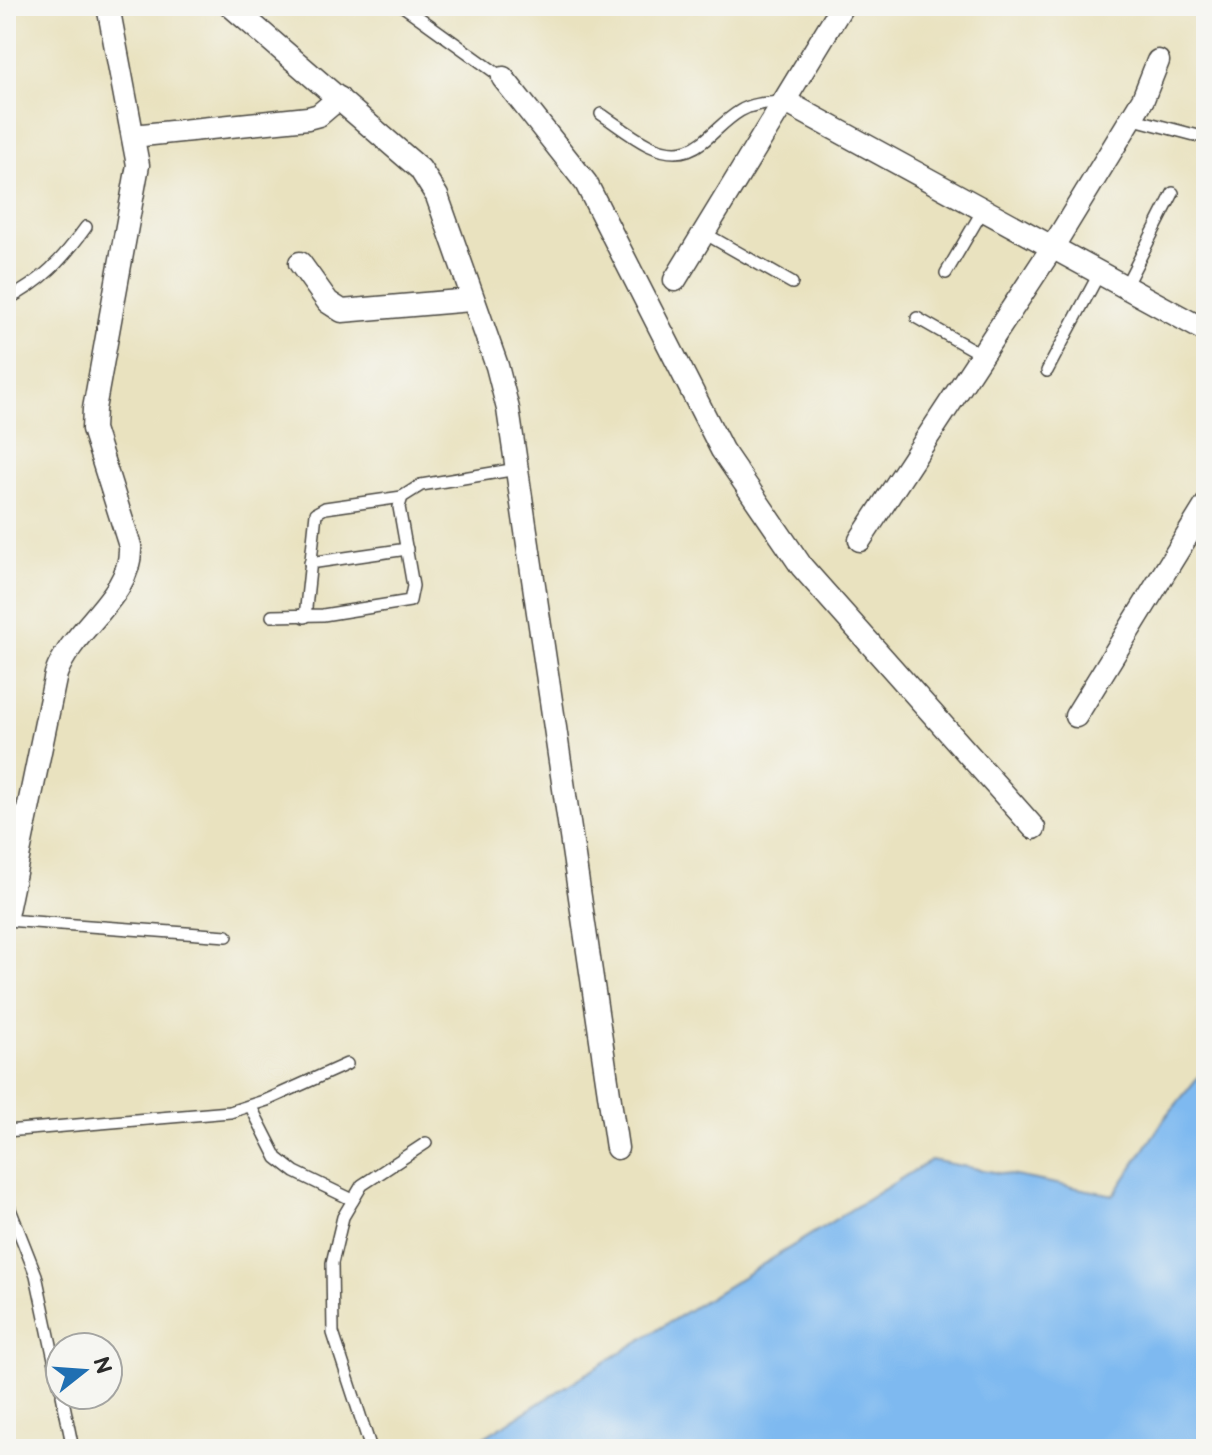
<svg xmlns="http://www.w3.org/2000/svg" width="1212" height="1455" viewBox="0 0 1212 1455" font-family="'Balsamiq Sans',sans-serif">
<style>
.water{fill:#7eb9f0;stroke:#54728e;stroke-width:2}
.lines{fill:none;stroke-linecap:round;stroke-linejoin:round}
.service-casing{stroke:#484641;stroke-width:14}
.minor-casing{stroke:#484641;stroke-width:25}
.service{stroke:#fff;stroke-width:11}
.minor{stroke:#fff;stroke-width:22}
</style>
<rect width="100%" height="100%" fill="#f6f6f2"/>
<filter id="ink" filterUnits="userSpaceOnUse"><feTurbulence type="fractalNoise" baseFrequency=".0125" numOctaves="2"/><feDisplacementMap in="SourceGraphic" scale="16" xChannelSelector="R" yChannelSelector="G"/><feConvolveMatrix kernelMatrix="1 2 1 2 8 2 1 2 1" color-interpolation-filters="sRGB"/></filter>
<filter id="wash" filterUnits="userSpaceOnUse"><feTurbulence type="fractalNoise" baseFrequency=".006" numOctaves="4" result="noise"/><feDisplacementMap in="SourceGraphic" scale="32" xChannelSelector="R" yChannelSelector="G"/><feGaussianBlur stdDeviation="1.8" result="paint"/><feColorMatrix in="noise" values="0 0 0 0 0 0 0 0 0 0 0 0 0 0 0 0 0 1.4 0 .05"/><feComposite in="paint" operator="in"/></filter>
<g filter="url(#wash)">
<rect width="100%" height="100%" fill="#e9e2bf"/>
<polygon class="water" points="1206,1067 1206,1449 465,1449 931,1160 1114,1195 1165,1118"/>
</g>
<g filter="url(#ink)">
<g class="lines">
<g class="service-casing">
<g id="service">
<polyline points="403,6 503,78"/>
<path d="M 601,114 C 616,124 632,137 648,145 C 696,168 708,130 740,111 C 753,103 767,103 782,102"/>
<polyline points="1130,118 1206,138"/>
<polyline points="704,233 792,283"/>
<polyline points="946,273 983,210"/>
<polyline points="1125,287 1173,193"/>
<path d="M 6,300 C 42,282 63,259 86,227"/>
<polyline points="917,318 982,355"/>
<polyline points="1047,371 1100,272"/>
<polyline points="310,563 407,549"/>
<polyline points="272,616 323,615 410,601 413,586 399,507 402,497 421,485 517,469"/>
<polyline points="305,617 316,513 325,508 402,497"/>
<polyline points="6,920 227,936"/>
<polyline points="251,1107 277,1158 295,1172 353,1200"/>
<polyline points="6,1131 230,1112 267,1100 347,1064"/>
<polyline points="6,1199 36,1275 60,1387"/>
<polyline points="62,1395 73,1449"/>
<polyline points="371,1449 333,1333 332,1263 343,1217 362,1185 426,1143"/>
</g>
</g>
<g class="minor-casing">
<g id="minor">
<polyline points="231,6 420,169 437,196 497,366 508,409 617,1148"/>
<polyline points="503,78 586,183 722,450 802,567 1034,828"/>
<polyline points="786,102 1206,331"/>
<polyline points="133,136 308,118 319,115 339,98"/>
<polyline points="300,263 328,302 342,311 471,300"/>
<polyline points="675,280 842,6"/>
<polyline points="860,540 1052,248 1143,99 1158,61"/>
<polyline points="1076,716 1206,505"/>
<path d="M 6,916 L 56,674 C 72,628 133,596 130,546 L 93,429 L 94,409 L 138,165 L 108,6"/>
</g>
</g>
<use href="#service" class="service"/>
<use href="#minor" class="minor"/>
</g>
</g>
<rect width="1212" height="1455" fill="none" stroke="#f6f6f2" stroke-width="32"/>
<g transform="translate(84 1371) rotate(73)"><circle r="38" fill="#f6f6f2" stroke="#a5a5a2" stroke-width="2"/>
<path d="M0-6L14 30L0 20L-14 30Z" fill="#1f6fb2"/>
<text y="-12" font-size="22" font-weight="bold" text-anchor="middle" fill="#2b2b2b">N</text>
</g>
</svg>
